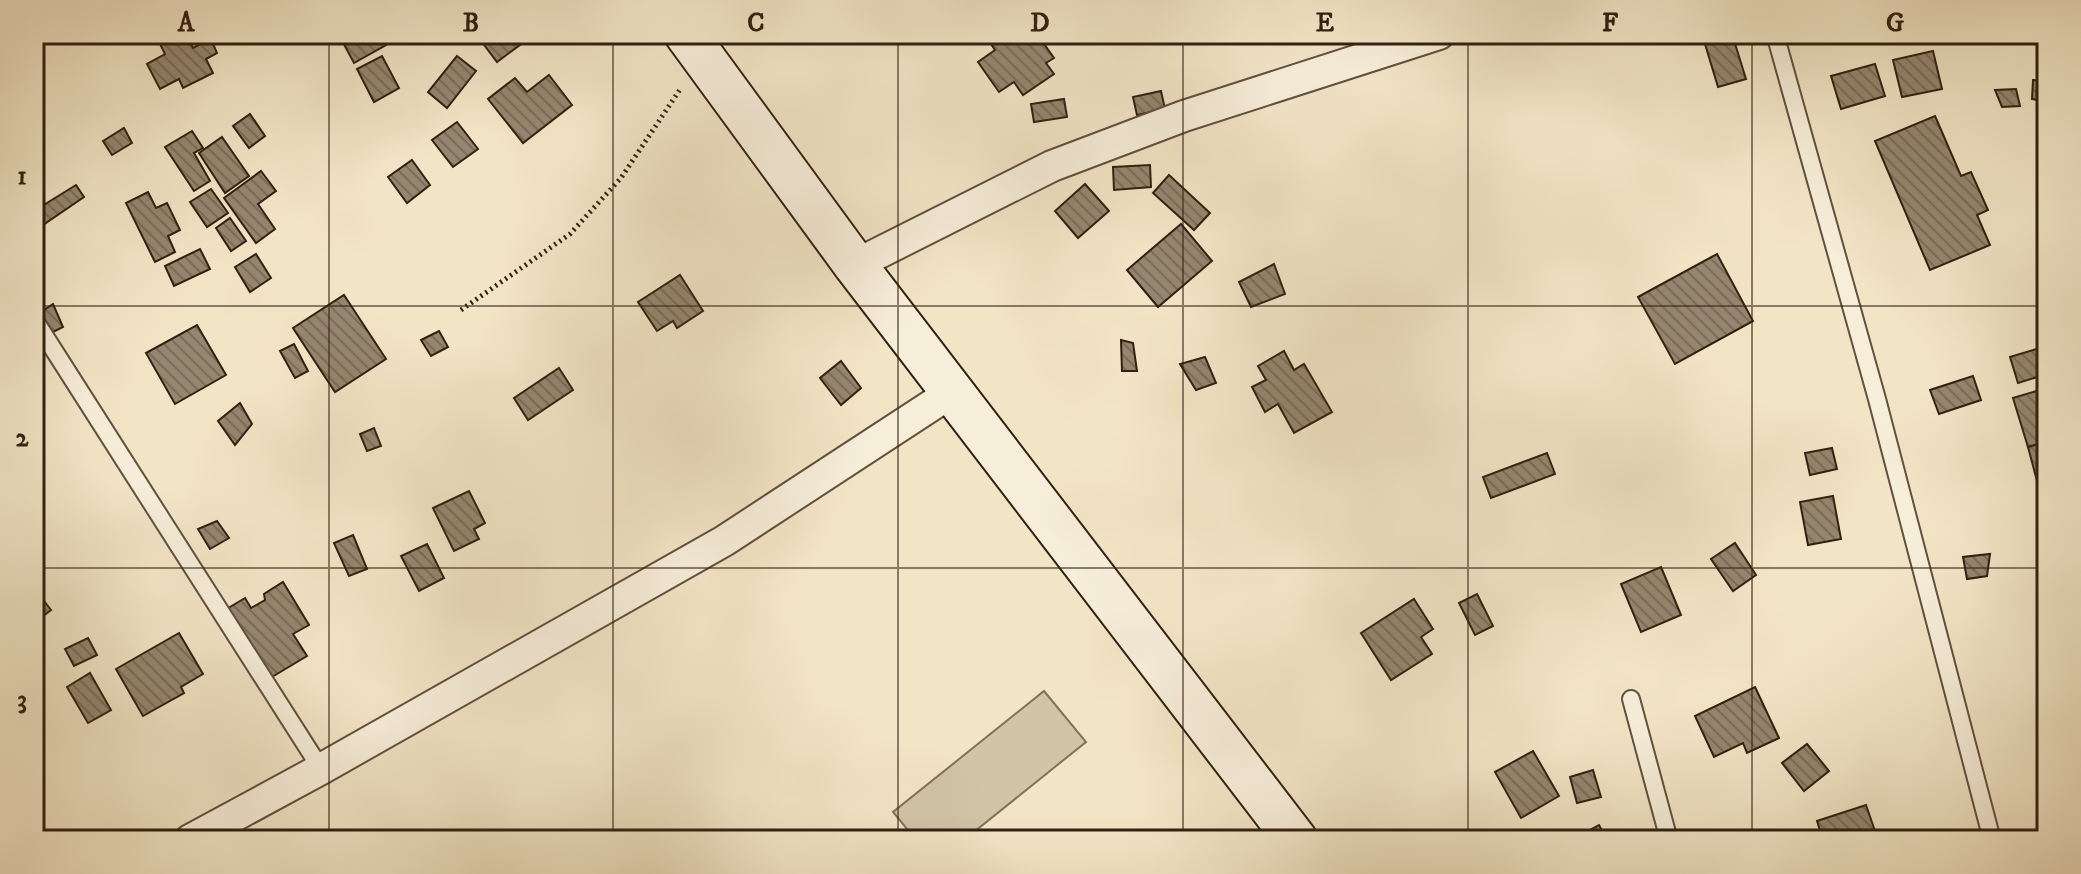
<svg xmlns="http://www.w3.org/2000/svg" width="2081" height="874" viewBox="0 0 2081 874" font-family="'IM FELL DW Pica',serif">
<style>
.green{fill:#d1c4a7;stroke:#81725c;stroke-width:2}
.building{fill:url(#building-back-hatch);stroke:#312011;stroke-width:2}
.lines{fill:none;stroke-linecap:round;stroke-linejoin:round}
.service-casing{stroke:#61513e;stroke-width:20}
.minor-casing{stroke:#61513e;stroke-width:34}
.secondary-casing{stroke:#312011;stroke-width:46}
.path{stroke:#312011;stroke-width:5;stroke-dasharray:2 4;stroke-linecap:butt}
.service{stroke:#f7eeda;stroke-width:16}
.minor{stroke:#f7eeda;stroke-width:30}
.secondary{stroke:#f7eeda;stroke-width:42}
.grid{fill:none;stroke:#312011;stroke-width:2;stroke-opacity:0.55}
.neatline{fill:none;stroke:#312011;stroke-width:3}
.grid-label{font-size:26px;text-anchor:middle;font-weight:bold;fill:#312011}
</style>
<defs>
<pattern id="building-back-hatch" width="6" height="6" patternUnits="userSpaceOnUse" patternTransform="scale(2)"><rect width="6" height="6" fill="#95866f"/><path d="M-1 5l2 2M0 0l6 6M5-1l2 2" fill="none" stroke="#7a6d5a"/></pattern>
</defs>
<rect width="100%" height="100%" fill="#f2e5c6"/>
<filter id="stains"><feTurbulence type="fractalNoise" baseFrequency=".0025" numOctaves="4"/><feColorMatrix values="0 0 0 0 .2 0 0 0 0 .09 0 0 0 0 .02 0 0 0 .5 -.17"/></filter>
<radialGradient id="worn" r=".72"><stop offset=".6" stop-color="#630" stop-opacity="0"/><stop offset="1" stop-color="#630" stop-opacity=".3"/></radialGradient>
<polygon class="green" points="1044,691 1086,742 964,840 916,840 893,812"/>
<g class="building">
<polygon points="181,34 186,34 193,48 211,39 217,53 206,59 213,73 183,88 179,79 160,89 147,64 165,54 160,44"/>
<polygon points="346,34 380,34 386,45 354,63 340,37"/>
<polygon points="476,34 518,34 524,42 497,62"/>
<polygon points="984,34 1037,34 1054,58 1046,63 1054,74 1023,95 1014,82 999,92 978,62 995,50"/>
<polygon points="1702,34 1732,34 1746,79 1718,87"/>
<polygon points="1933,51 1942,89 1902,97 1893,60"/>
<polygon points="382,56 399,88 374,102 357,69"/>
<polygon points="457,56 476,71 447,108 428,92"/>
<polygon points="1875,64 1885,96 1841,109 1831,76"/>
<polygon points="549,75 572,105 523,143 488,99 515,78 527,92"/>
<polygon points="2033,80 2047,81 2047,102 2032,99"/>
<polygon points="2016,89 2020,106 2002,107 1995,90"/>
<polygon points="1161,91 1165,109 1137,115 1133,97"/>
<polygon points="1064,99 1067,117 1034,122 1031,104"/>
<polygon points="250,114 265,136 249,148 233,126"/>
<polygon points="1935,116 1961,176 1971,172 1988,210 1977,215 1990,245 1930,270 1875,141"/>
<polygon points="457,122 478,149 453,167 432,140"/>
<polygon points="124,128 132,143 112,155 103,141"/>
<polygon points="192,131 203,148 194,153 210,181 194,191 165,147"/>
<polygon points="222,137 249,176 225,193 199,153"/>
<polygon points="412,160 430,185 407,203 388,177"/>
<polygon points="1150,165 1151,187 1114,190 1113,167"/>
<polygon points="261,171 276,191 258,204 275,229 256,243 224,198"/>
<polygon points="1169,175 1210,213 1194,230 1153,193"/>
<polygon points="1085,184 1109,211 1078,238 1055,211"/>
<polygon points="76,185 84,197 40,227 34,217 34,211"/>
<polygon points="211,189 228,213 207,227 190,202"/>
<polygon points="148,192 156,208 167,203 180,230 168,236 175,252 155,262 126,203"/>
<polygon points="230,218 246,241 231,251 216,228"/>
<polygon points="1181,224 1212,261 1158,307 1127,270"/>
<polygon points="200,249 210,269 174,286 165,266"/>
<polygon points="256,254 271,278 250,292 235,267"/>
<polygon points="1717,254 1753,321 1675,364 1638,297"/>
<polygon points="1274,264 1285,294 1251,307 1239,282"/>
<polygon points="680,275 703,311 677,328 673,321 657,331 638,302"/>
<polygon points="344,295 386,359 335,392 293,328"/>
<polygon points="53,304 63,327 49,334 38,314"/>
<polygon points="197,325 226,375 175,404 146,353"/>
<polygon points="439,331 448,347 431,356 421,340"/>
<polygon points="1121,340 1133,343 1137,371 1122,371"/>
<polygon points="294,344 308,371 295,378 280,351"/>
<polygon points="2040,348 2047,374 2018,383 2010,357"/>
<polygon points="1284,351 1294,370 1304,364 1332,412 1294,433 1278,404 1265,412 1252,387 1266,380 1258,366"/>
<polygon points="1205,357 1216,383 1196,390 1180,364"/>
<polygon points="841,361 861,388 841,405 820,378"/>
<polygon points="559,368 573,390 528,420 514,398"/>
<polygon points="1973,376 1981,400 1939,414 1930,390"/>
<polygon points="2047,388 2047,441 2028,447 2013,398"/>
<polygon points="240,403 252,424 235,445 218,421"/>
<polygon points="374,428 381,446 367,451 360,434"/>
<polygon points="2047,442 2047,478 2037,481 2028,447"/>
<polygon points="1832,448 1837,469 1810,475 1805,453"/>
<polygon points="1547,453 1555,474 1491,498 1483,477"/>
<polygon points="469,491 485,523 474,529 479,539 454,551 433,508"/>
<polygon points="1833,496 1841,539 1808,545 1800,502"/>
<polygon points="217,521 229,538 210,549 198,529"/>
<polygon points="353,535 367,569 349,576 334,543"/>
<polygon points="1735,543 1756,575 1733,591 1711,559"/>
<polygon points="427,544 444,578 419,591 401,556"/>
<polygon points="1990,554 1987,576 1967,579 1963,557"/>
<polygon points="1661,567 1681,615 1641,632 1621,584"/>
<polygon points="283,582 309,625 293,634 307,656 267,680 225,610 245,598 251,608 265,600 264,594"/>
<polygon points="34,588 51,610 34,623"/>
<polygon points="1477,594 1493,626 1475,635 1459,603"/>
<polygon points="1414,599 1433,629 1421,637 1432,654 1391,680 1361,633"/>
<polygon points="179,633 203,674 181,687 184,693 143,716 116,669"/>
<polygon points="88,638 97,655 74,666 65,649"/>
<polygon points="90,673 111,710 88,723 67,687"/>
<polygon points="1755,687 1779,738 1747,753 1743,743 1714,757 1695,716"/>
<polygon points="1807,744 1829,771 1804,791 1782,763"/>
<polygon points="1533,751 1559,796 1521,818 1495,772"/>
<polygon points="1593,770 1601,797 1577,803 1570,777"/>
<polygon points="1866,805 1875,831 1848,840 1823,840 1817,821"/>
<polygon points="1599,825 1607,840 1574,840 1573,839"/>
</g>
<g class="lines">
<g class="service-casing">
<g id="service">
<polyline points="1775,34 1877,399 1992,840"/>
<polyline points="34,319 321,769"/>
<polyline points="1631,699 1669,840"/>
</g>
</g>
<g class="minor-casing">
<g id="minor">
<polyline points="855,265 1052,166 1184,116 1439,34"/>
<polyline points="190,840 321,769 724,541 952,392"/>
</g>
</g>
<g class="secondary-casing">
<polyline id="secondary" points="686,34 855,265 1296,840"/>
</g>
<polyline class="path" points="461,310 570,234 621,178 681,88"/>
<use href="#service" class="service"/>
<use href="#minor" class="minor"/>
<use href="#secondary" class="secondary"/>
</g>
<path class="grid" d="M 329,34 L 329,840M 613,34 L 613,840M 898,34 L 898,840M 1183,34 L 1183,840M 1468,34 L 1468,840M 1752,34 L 1752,840M 34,306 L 2047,306M 34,568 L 2047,568"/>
<rect width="2081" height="874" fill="none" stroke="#f2e5c6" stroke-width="88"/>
<rect x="44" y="44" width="1993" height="786" class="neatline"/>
<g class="grid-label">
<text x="186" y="31">A</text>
<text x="471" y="31">B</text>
<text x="756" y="31">C</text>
<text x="1040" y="31">D</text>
<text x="1325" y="31">E</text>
<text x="1610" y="31">F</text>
<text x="1895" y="31">G</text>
<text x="22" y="184">1</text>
<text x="22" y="446">2</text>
<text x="22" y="708">3</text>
</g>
<rect width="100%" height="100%" filter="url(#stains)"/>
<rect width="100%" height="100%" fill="url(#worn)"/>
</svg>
